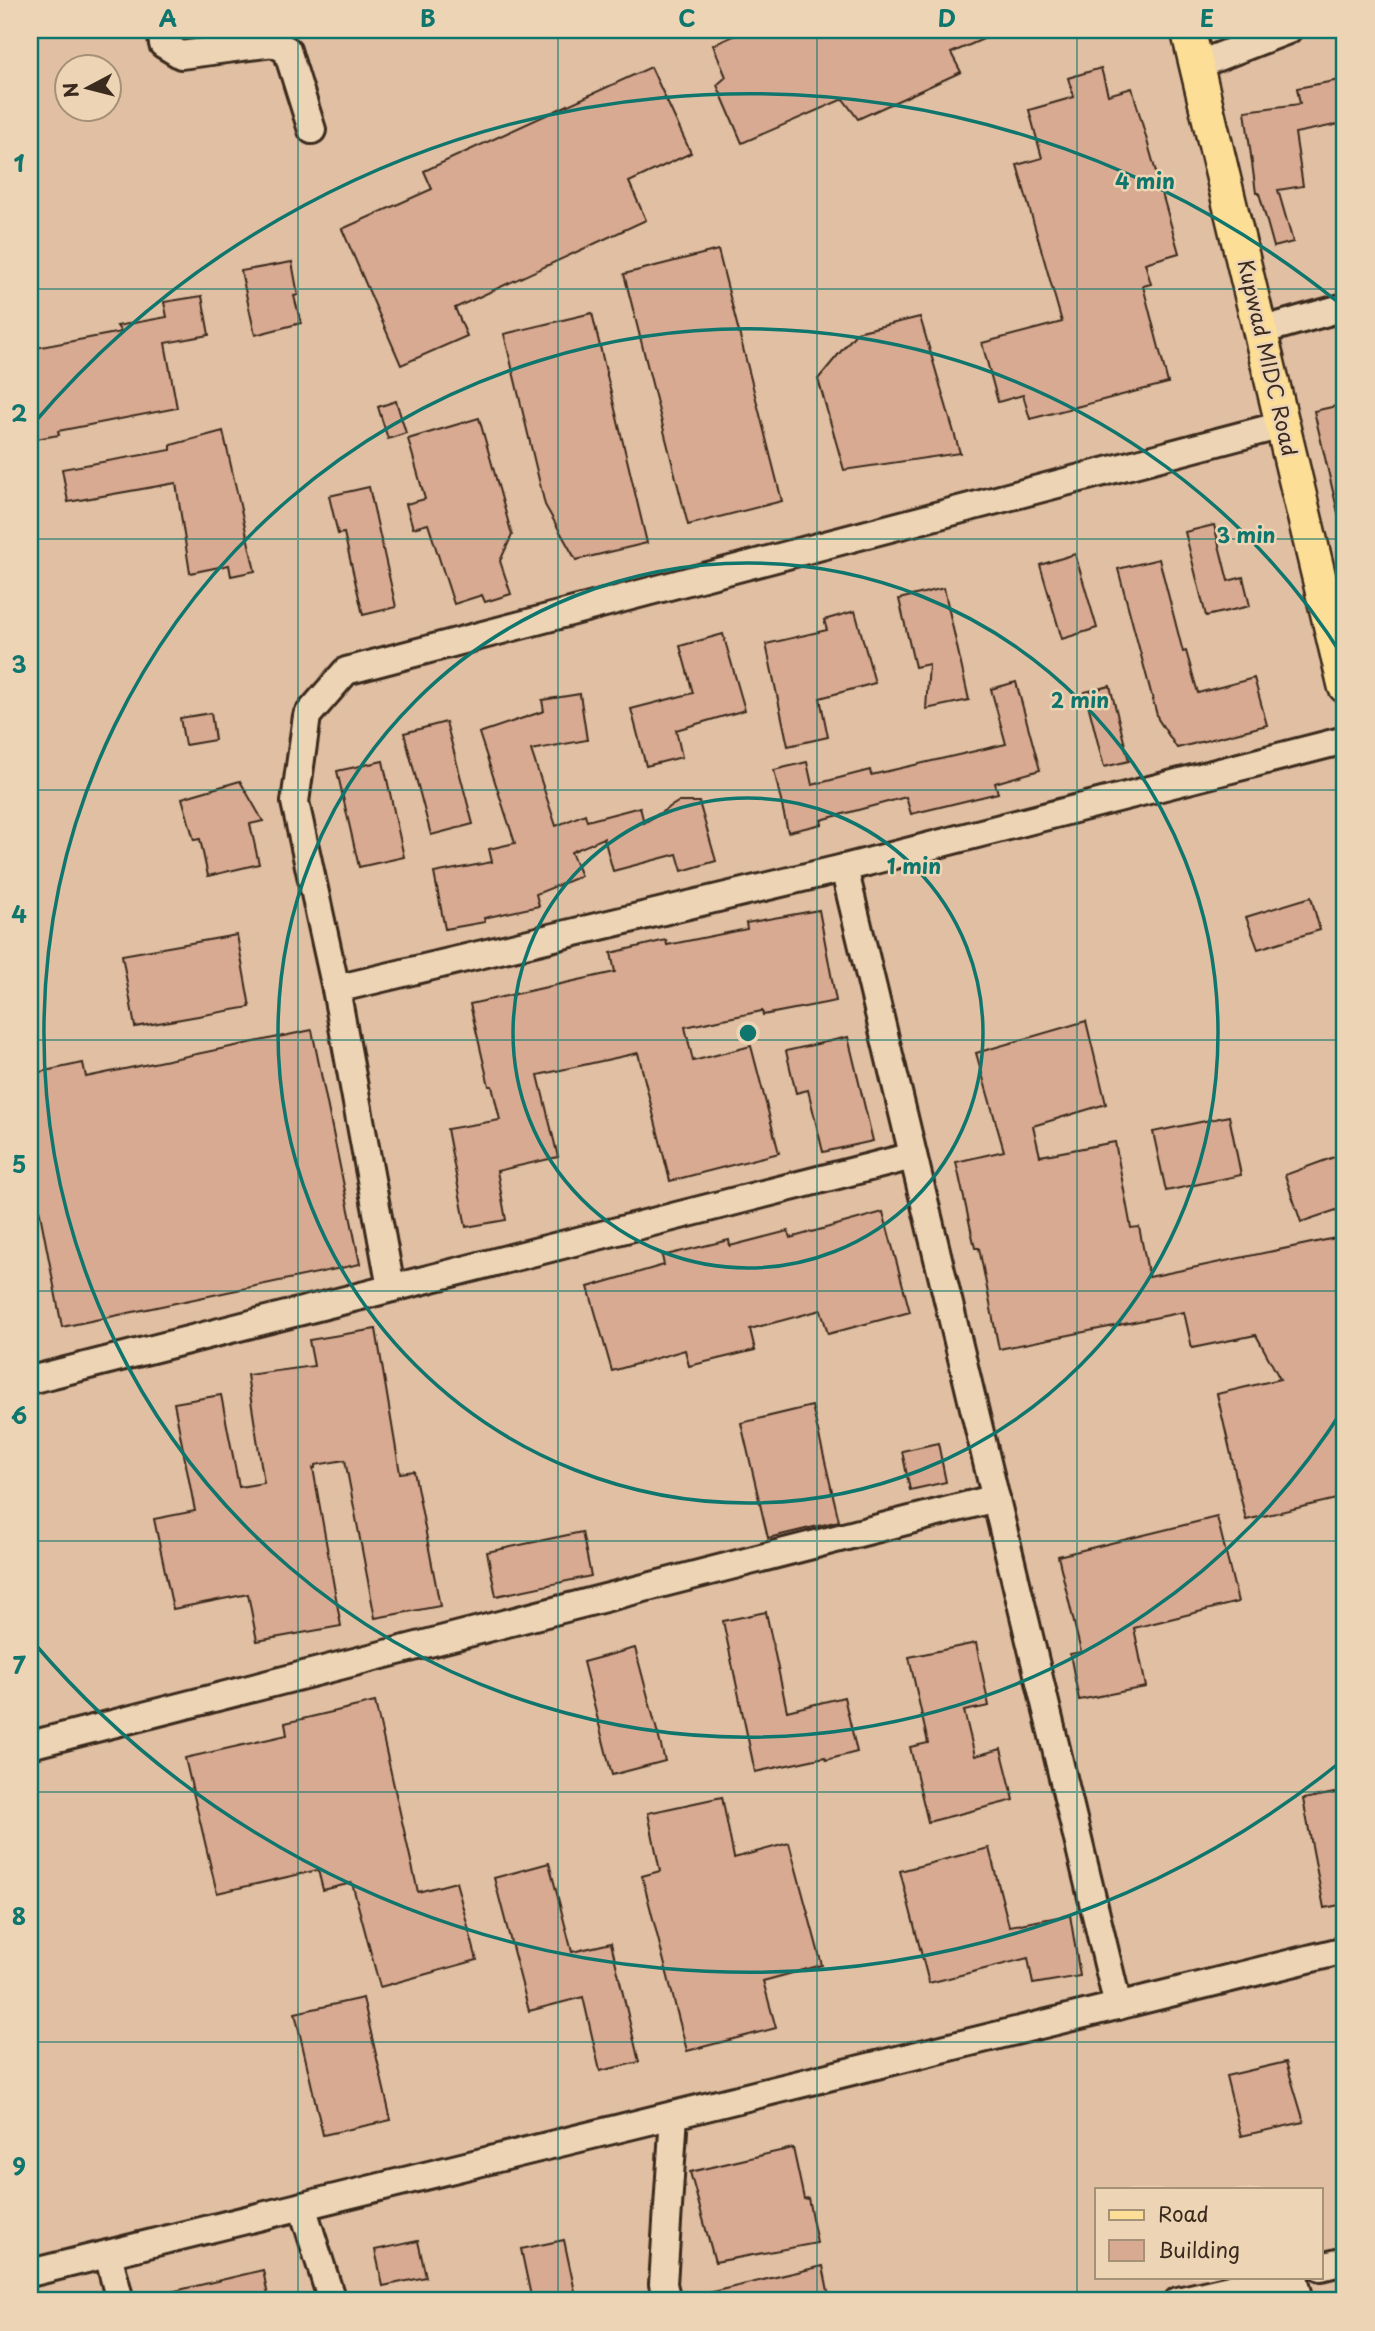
<svg xmlns="http://www.w3.org/2000/svg" width="1375" height="2331" viewBox="0 0 1375 2331" font-family="'Playpen Sans',sans-serif">
<style>
.built{fill:#e0bfa2;fill-rule:evenodd}
.building{fill:#d8aa91;stroke:#3b2a1e;stroke-width:2}
.lines{fill:none;stroke-linecap:round;stroke-linejoin:round}
.minor-casing{stroke:#3b2a1e;stroke-width:32}
.major-casing{stroke:#3b2a1e;stroke-width:38}
.minor{stroke:#ecd4b4;stroke-width:26}
.major{stroke:#fdde96;stroke-width:33}
.grid{fill:none;stroke:#0f766e;stroke-width:2;stroke-opacity:0.55}
.ring{fill:none;stroke:#0f766e;stroke-width:3.5}
.labels{text-anchor:middle;stroke-width:5;stroke-linejoin:round;paint-order:stroke}
.street-label{font-size:21px;fill:#3b2a1e;stroke:#ecd4b4}
.centre{fill:#0f766e;stroke:#ecd4b4;stroke-width:3.5}
.ring-label{font-size:21px;text-anchor:middle;font-weight:bold;fill:#0f766e;stroke:#ecd4b4;stroke-width:5;stroke-linejoin:round;paint-order:stroke}
.neatline{fill:none;stroke:#0f766e;stroke-width:2.5}
.grid-label{font-size:23px;text-anchor:middle;font-weight:bold;fill:#0f766e}
</style>
<rect width="100%" height="100%" fill="#eed0b1"/>
<filter id="ink" filterUnits="userSpaceOnUse"><feTurbulence type="fractalNoise" baseFrequency=".0143" numOctaves="2"/><feDisplacementMap in="SourceGraphic" scale="14" xChannelSelector="R" yChannelSelector="G"/><feConvolveMatrix kernelMatrix="1 2 1 2 8 2 1 2 1" color-interpolation-filters="sRGB"/></filter>
<g filter="url(#ink)">
<path class="built" d="M 30,30 L 1185,30 L 1197,65 L 1288,30 L 1345,30 L 1345,2301 L 30,2301 ZM 66,66 L 108,66 L 108,108 L 66,108 ZM 1097,2189 L 1321,2189 L 1321,2277 L 1097,2277 Z"/>
<g class="building">
<polygon points="747,30 1004,30 951,53 961,72 858,119 843,99 742,143 717,85 726,77 713,45"/>
<polygon points="651,67 691,153 629,182 646,220 455,308 467,336 401,365 342,229 432,189 424,171"/>
<polygon points="1101,68 1108,95 1132,88 1179,253 1145,263 1151,284 1143,286 1168,383 1030,419 1023,395 998,402 982,343 1062,322 1017,165 1042,158 1029,110 1074,97 1068,78"/>
<polygon points="1345,79 1345,123 1295,133 1303,186 1278,190 1293,242 1274,247 1259,193 1256,193 1245,111 1300,104 1297,88"/>
<polygon points="718,250 782,501 688,525 624,274"/>
<polygon points="292,262 298,295 294,296 301,323 255,335 241,271"/>
<polygon points="202,296 209,335 165,343 177,408 58,431 59,435 30,440 30,349 121,332 117,326 167,317 164,302"/>
<polygon points="592,313 647,543 576,560 545,505 504,334"/>
<polygon points="920,317 960,453 844,470 818,379 857,332"/>
<polygon points="396,401 406,433 388,439 378,407"/>
<polygon points="1345,404 1345,517 1339,517 1314,411"/>
<polygon points="479,418 512,535 500,561 511,594 485,602 482,595 454,604 428,524 413,528 406,504 425,499 408,439"/>
<polygon points="223,431 255,571 231,576 229,565 190,573 176,483 68,502 62,469 171,450 171,445"/>
<polygon points="369,487 396,607 363,615 344,533 338,534 329,496"/>
<polygon points="1214,525 1228,581 1243,577 1250,606 1206,616 1185,532"/>
<polygon points="1075,554 1097,628 1062,639 1040,565"/>
<polygon points="1159,559 1183,652 1186,651 1198,693 1254,678 1267,725 1177,748 1158,719 1118,569"/>
<polygon points="944,588 969,700 926,709 929,664 915,667 899,599"/>
<polygon points="855,611 875,683 820,698 828,737 788,746 766,644 827,630 824,620"/>
<polygon points="723,634 745,710 676,730 682,757 646,766 631,709 693,693 680,646"/>
<polygon points="1016,682 1040,770 995,783 998,793 911,814 906,797 821,820 822,824 788,832 774,770 807,762 812,785 870,770 871,775 1006,744 991,689"/>
<polygon points="1110,686 1129,761 1104,767 1085,692"/>
<polygon points="580,694 587,740 531,750 556,826 585,814 587,821 640,807 644,823 678,802 699,802 716,861 682,871 677,854 613,871 604,838 571,852 581,876 536,894 539,906 484,918 485,922 445,929 434,873 492,862 489,849 515,843 479,733 544,711 542,700"/>
<polygon points="211,713 215,740 185,745 180,718"/>
<polygon points="446,722 473,824 431,835 404,733"/>
<polygon points="383,761 404,857 359,867 337,771"/>
<polygon points="240,781 263,821 250,824 259,864 208,876 200,839 194,840 182,798"/>
<polygon points="1311,897 1320,930 1258,949 1246,917"/>
<polygon points="819,910 836,1001 763,1015 762,1011 685,1027 693,1061 751,1046 779,1153 670,1181 638,1053 538,1075 558,1157 497,1171 506,1220 466,1227 447,1129 500,1120 492,1086 489,1086 470,1004 615,972 611,953 666,940 667,945 747,929 746,923"/>
<polygon points="237,935 250,1007 135,1027 122,955"/>
<polygon points="1086,1021 1106,1104 1033,1126 1040,1156 1115,1142 1131,1228 1139,1227 1149,1277 1345,1236 1345,1497 1246,1520 1217,1394 1280,1379 1256,1335 1192,1348 1184,1312 999,1349 979,1248 975,1248 956,1162 1004,1151 976,1053"/>
<polygon points="312,1030 360,1264 62,1327 30,1162 30,1074 83,1063 86,1077"/>
<polygon points="848,1037 873,1141 823,1152 808,1090 796,1093 786,1051"/>
<polygon points="1229,1116 1241,1175 1166,1191 1153,1132"/>
<polygon points="1345,1153 1345,1207 1301,1222 1285,1175"/>
<polygon points="883,1212 910,1312 828,1334 821,1310 750,1329 755,1350 689,1366 685,1350 612,1371 588,1287 664,1265 662,1256 729,1240 730,1246 788,1231 790,1238"/>
<polygon points="376,1329 400,1473 414,1471 440,1606 375,1618 345,1460 315,1465 315,1468 313,1468 341,1626 257,1641 248,1594 173,1609 154,1519 195,1511 174,1403 221,1395 239,1487 264,1483 247,1375 314,1366 309,1340"/>
<polygon points="812,1406 839,1521 768,1538 741,1423"/>
<polygon points="938,1443 946,1482 910,1490 902,1451"/>
<polygon points="1217,1517 1238,1602 1134,1628 1146,1687 1079,1700 1070,1654 1081,1652 1058,1556"/>
<polygon points="582,1532 591,1576 496,1596 487,1552"/>
<polygon points="766,1612 787,1711 844,1697 857,1752 826,1760 825,1757 755,1772 723,1621"/>
<polygon points="976,1643 989,1706 964,1711 975,1756 1001,1749 1014,1800 928,1822 910,1747 928,1743 909,1657"/>
<polygon points="635,1648 665,1761 612,1775 583,1662"/>
<polygon points="375,1702 418,1892 456,1882 477,1960 380,1987 352,1883 323,1890 318,1870 217,1893 185,1758 287,1735 285,1723"/>
<polygon points="1345,1791 1345,1904 1324,1908 1303,1799"/>
<polygon points="722,1797 734,1858 789,1843 822,1965 763,1981 776,2028 687,2051 642,1876 660,1871 648,1813"/>
<polygon points="989,1848 1009,1926 1070,1915 1080,1976 1033,1984 1028,1958 929,1983 900,1871"/>
<polygon points="549,1863 572,1952 611,1943 639,2062 600,2071 583,1997 529,2011 494,1878"/>
<polygon points="363,1998 391,2120 323,2135 295,2013"/>
<polygon points="1286,2062 1304,2122 1241,2136 1226,2076"/>
<polygon points="793,2148 804,2199 808,2198 817,2243 715,2262 690,2172"/>
<polygon points="564,2240 577,2301 532,2301 521,2249"/>
<polygon points="418,2241 426,2277 383,2286 375,2250"/>
<polygon points="823,2266 830,2301 700,2301 699,2295"/>
<polygon points="263,2270 269,2301 158,2301 158,2295"/>
</g>
<g class="lines">
<g class="minor-casing">
<g id="minor">
<polyline points="161,30 163,44 181,55 273,43 287,50 312,130"/>
<polyline points="1197,65 1288,30"/>
<polyline points="1260,331 1345,307"/>
<polyline points="336,989 295,802 307,716 346,671 1282,425"/>
<polyline points="391,1288 336,989 844,868"/>
<polyline points="30,1380 913,1156"/>
<polyline points="30,1745 996,1498"/>
<polyline points="1118,2006 844,868 1345,740"/>
<polyline points="302,2206 332,2301"/>
<polyline points="108,2254 120,2301"/>
<polyline points="1321,2267 1345,2261"/>
<polyline points="30,2273 1345,1950"/>
<polyline points="1294,2277 1300,2301"/>
<polyline points="667,2301 663,2284 674,2115"/>
<polyline points="1178,2301 1282,2277"/>
</g>
</g>
<g class="major-casing">
<polyline id="major" points="1188,30 1345,686"/>
</g>
<use href="#minor" class="minor"/>
<use href="#major" class="major"/>
</g>
</g>
<path class="grid" d="M 298,30 L 298,2301M 558,30 L 558,2301M 817,30 L 817,2301M 1077,30 L 1077,2301M 30,289 L 1345,289M 30,539 L 1345,539M 30,790 L 1345,790M 30,1040 L 1345,1040M 30,1291 L 1345,1291M 30,1541 L 1345,1541M 30,1792 L 1345,1792M 30,2042 L 1345,2042"/>
<g class="ring">
<circle cx="748" cy="1033" r="235"/>
<circle cx="748" cy="1033" r="470"/>
<path d="M1345 1406A704 704 0 1 1 1345 660"/>
<path d="M1339 1763A939 939 0 0 1 34 1643M34 423A939 939 0 0 1 1339 303"/>
</g>
<g class="labels">
<g class="street-label">
<text transform="translate(1267 358) rotate(77)" y="7">Kupwad MIDC Road</text>
</g>
</g>
<circle cx="748" cy="1033" r="10" class="centre"/>
<g class="ring-label">
<text x="1145" y="189">4 min</text>
<text x="1246" y="543">3 min</text>
<text x="1080" y="708">2 min</text>
<text x="914" y="874">1 min</text>
</g>
<rect width="1375" height="2331" fill="none" stroke="#ecd4b4" stroke-width="77"/>
<rect x="1095" y="2188" width="228" height="91" fill="#ecd4b4" stroke="#a59078" stroke-width="2"/>
<rect x="1109" y="2210" width="35" height="10" fill="#fdde96" stroke="#a59078" stroke-width="2"/>
<text x="1158" y="2222" font-size="21" fill="#3b2a1e">Road</text>
<rect x="1109" y="2240" width="35" height="21" fill="#d8aa91" stroke="#a59078" stroke-width="2"/>
<text x="1158" y="2258" font-size="21" fill="#3b2a1e">Building</text>
<g transform="translate(88 88) rotate(263)"><circle r="33" fill="#ecd4b4" stroke="#a59078" stroke-width="2"/>
<path d="M0-5L12 26L0 18L-12 26Z" fill="#3b2a1e"/>
<text y="-10" font-size="19" font-weight="bold" text-anchor="middle" fill="#3b2a1e">N</text>
</g>
<rect x="38" y="38" width="1298" height="2254" class="neatline"/>
<g class="grid-label">
<text x="168" y="27">A</text>
<text x="428" y="27">B</text>
<text x="687" y="27">C</text>
<text x="947" y="27">D</text>
<text x="1207" y="27">E</text>
<text x="19" y="172">1</text>
<text x="19" y="422">2</text>
<text x="19" y="673">3</text>
<text x="19" y="923">4</text>
<text x="19" y="1173">5</text>
<text x="19" y="1424">6</text>
<text x="19" y="1674">7</text>
<text x="19" y="1925">8</text>
<text x="19" y="2175">9</text>
</g>
</svg>
